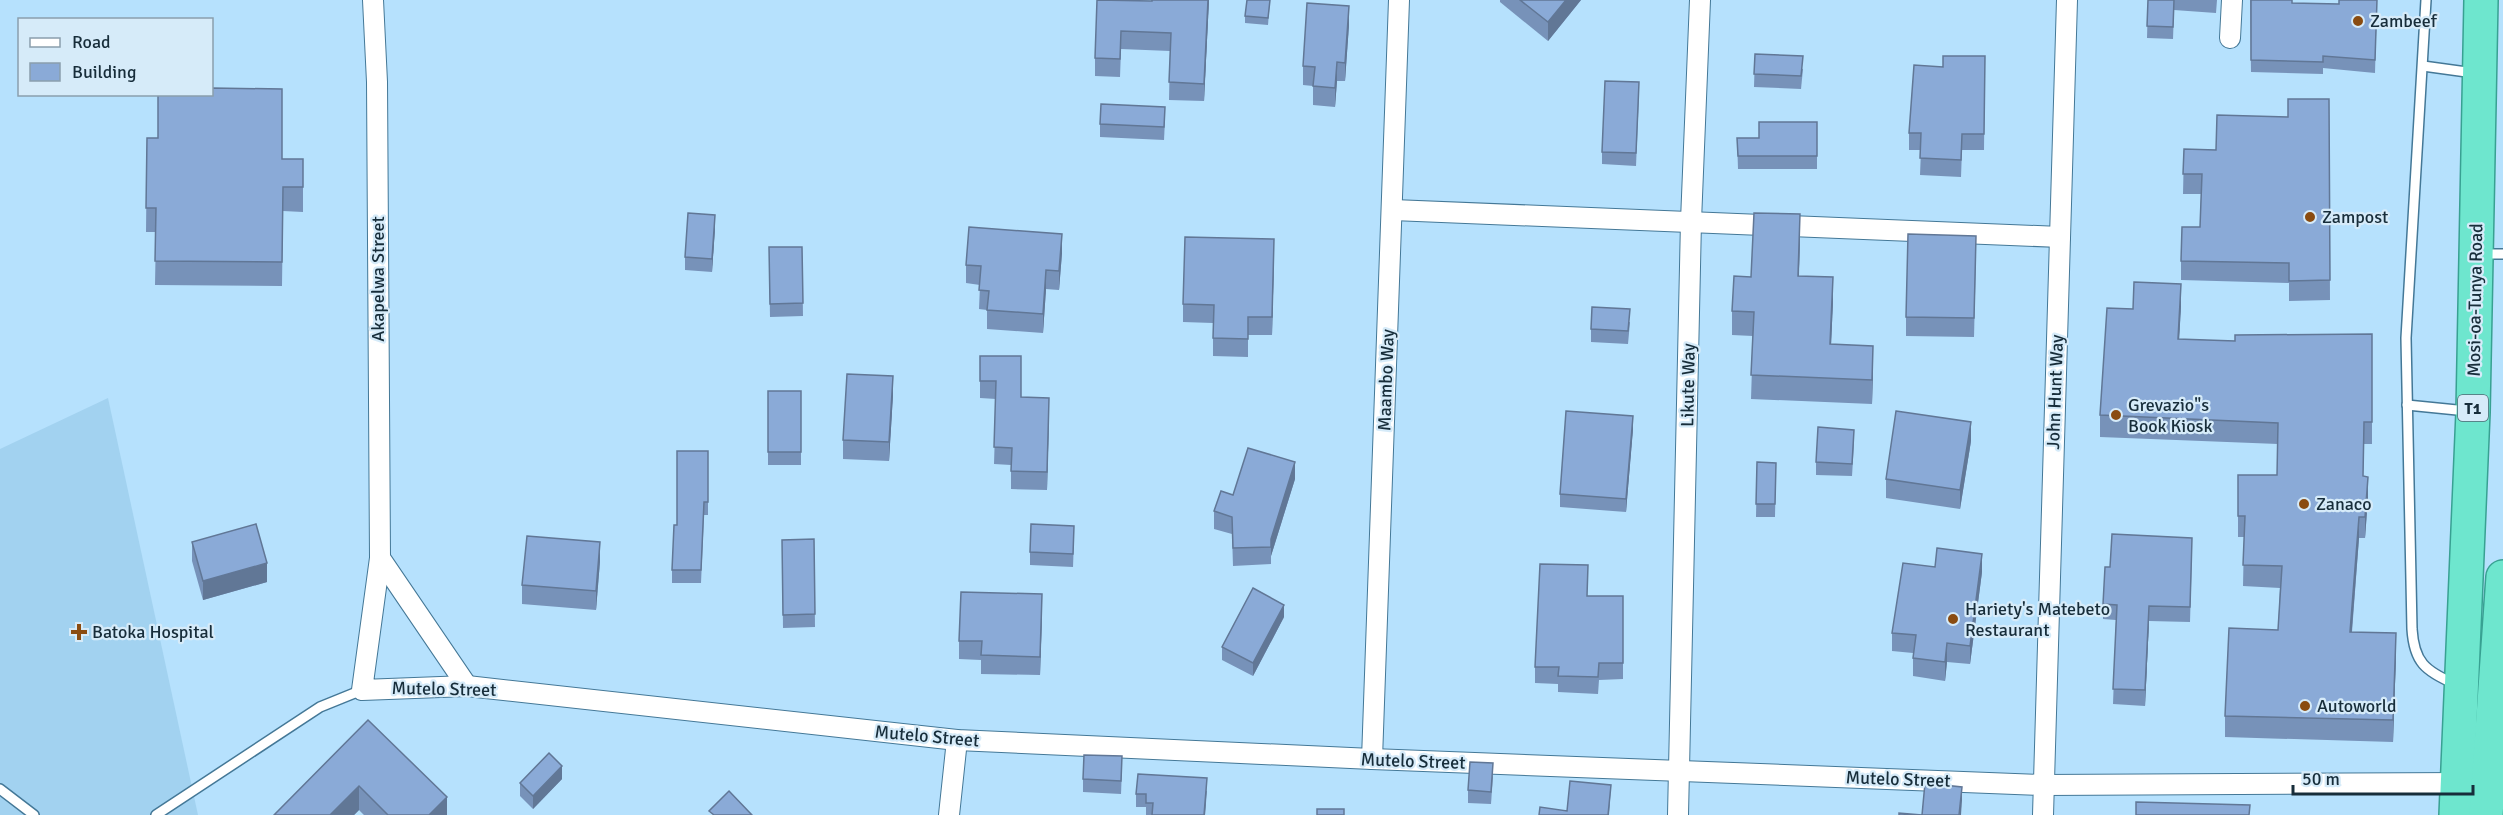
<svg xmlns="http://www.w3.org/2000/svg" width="2503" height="815" viewBox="0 0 2503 815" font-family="Signika,sans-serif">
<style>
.built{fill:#a2d2f0}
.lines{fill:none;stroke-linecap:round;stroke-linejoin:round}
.service-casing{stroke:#447897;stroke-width:12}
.minor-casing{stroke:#447897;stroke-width:22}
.trunk-casing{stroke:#38a192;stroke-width:36}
.service{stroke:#fff;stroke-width:9}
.minor{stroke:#fff;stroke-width:20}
.trunk{stroke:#6ee6ce;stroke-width:33}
.wall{fill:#7792b9}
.shaded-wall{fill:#617796}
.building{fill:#8aaad7;stroke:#617796;stroke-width:1.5}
.poi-dot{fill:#8a4c11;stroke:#d6ebf9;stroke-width:2}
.labels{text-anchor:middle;stroke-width:4.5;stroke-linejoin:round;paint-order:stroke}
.shield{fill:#d6ebf9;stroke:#506673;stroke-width:1.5}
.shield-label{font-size:16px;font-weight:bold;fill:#172d3a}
.poi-label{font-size:18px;fill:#172d3a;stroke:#d6ebf9;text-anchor:start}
.street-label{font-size:18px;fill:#172d3a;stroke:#d6ebf9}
</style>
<rect width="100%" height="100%" fill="#b6e1fd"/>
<polygon class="built" points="108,398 198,815 0,815 0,449"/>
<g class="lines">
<g class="service-casing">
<g id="service">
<path d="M 2426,0 L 2406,338 L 2412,629 C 2414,662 2425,671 2455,684"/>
<polyline points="2423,66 2474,73"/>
<polyline points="2481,254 2503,254"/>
<polyline points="2407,405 2467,411"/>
<polyline points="0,789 34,815"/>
<polyline points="156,815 320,707 362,690"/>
</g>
</g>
<g class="minor-casing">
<g id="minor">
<polyline points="373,0 377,82 380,558 362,690 467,686 957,740 1372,759 2043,785 2467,783"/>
<polyline points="2230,38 2232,0"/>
<polyline points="1393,210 2060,237"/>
<polyline points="380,558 467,686"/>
<polyline points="1372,759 1399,0"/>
<polyline points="949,815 957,740"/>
<polyline points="1678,815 1691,221 1700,0"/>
<polyline points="2043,815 2067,0"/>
</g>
</g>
<g class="trunk-casing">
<g id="trunk">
<polyline points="2456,815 2473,412 2481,0"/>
<polyline points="2486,815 2503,577"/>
</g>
</g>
<use href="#service" class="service"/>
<use href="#minor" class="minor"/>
<use href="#trunk" class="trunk"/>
</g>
<g class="wall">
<polygon points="1152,0 1209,0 1204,101 1169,100 1170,51 1121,49 1120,77 1095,76 1095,58 1152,1"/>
<polygon points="1270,0 1268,25 1245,23 1245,16"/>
<polygon points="1500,0 1581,0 1548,41 1500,2"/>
<polygon points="2148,0 2217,0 2216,13 2174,10 2173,39 2147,38"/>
<polygon points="2250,0 2292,3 2339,4 2377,0 2375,73 2323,68 2323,74 2251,72"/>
<polygon points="1349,25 1345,81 1337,81 1335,107 1313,105 1313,86 1303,85 1303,66"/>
<polygon points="1755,54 1803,69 1801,89 1754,87"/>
<polygon points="1985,56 1984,150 1962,150 1961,177 1920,175 1921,150 1909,150 1909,133 1943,67"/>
<polygon points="1639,95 1636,166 1602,164 1602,152"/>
<polygon points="2329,99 2330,300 2289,301 2289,283 2181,280 2181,261 2200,227 2201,194 2183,194 2184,149 2216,150"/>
<polygon points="1165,120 1164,140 1100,137 1100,124"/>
<polygon points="1817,122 1817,169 1738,169 1737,138 1759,138"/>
<polygon points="147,138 282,159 303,183 303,212 283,211 282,286 155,285 156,232 146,232"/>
<polygon points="715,228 712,272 685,270 685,257"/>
<polygon points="1800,238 1799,276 1833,301 1831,345 1873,370 1872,404 1751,399 1753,336 1732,335 1732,311 1751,277"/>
<polygon points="769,247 802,247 803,316 770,317"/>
<polygon points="1062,253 1059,290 1046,289 1043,333 987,329 987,310 979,309 980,285 966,283 966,265"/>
<polygon points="1976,255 1974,337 1906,336 1906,317"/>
<polygon points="1274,257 1272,335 1248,335 1248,357 1213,356 1213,323 1183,322 1183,304"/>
<polygon points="2181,306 2179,339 2235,341 2372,334 2372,444 2364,444 2363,476 2368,498 2365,538 2359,538 2352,632 2396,655 2393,742 2225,737 2225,716 2278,630 2280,588 2243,586 2244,537 2238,537 2238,475 2277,475 2278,444 2100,437 2100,415 2133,309"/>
<polygon points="1630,322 1628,344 1591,342 1591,329"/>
<polygon points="980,356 1021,397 1049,415 1047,490 1011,489 1011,465 994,464 996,399 980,398"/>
<rect x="768" y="391" width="33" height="74"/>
<polygon points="893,395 889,461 843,459 843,440"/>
<polygon points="1633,429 1626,512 1560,507 1560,494"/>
<polygon points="1971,441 1960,509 1886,498 1886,479"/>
<polygon points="1854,443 1852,476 1816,475 1816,462"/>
<polygon points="708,451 708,515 704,515 701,583 672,583 672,570 677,525"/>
<polygon points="1757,462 1776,463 1775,517 1756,517"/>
<polygon points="1295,479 1271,556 1271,564 1233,566 1232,534 1214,529 1214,511 1233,495"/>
<polygon points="814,539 815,627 783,628 782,540"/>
<polygon points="1074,539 1073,567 1030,565 1030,552"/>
<polygon points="192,542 267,582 203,600 192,561"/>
<polygon points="2192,553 2190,622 2149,621 2145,706 2113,704 2116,620 2103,619 2103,604 2110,567"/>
<polygon points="600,561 596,610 522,604 522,585"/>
<polygon points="1982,572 1970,664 1947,662 1945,681 1913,676 1913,653 1892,651 1892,633"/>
<polygon points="1587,596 1623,596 1623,679 1599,680 1598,694 1558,692 1558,684 1535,683 1535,667"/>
<polygon points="1042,613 1040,675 981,674 981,660 959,659 959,641"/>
<polygon points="1284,617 1253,676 1222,660 1222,647"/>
<polygon points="368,720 447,815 364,815 359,810 354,815 274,815"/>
<polygon points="1122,769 1121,794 1083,792 1083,779"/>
<polygon points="1493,776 1491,804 1468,803 1468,790"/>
<polygon points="562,779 533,809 520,796 520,783"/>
<polygon points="1207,791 1205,815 1146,815 1146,807 1136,807 1136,794"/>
</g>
<g class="shaded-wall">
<polygon points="1208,0 1209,0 1204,101 1204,84"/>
<polygon points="1566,0 1581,0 1548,41 1548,22"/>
<polygon points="1349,6 1349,25 1345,81 1345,63"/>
<polygon points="1337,62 1337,81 1335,107 1335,88"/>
<polygon points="1800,214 1800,238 1798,300 1798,276"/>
<polygon points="715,215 715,228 712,272 712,259"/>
<polygon points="1062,234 1062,253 1059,290 1059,271"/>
<polygon points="1274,239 1274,257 1272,335 1272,317"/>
<polygon points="1046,270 1046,289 1043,333 1043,314"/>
<polygon points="1833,277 1833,301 1830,369 1830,344"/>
<polygon points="2181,284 2181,306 2178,360 2178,339"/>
<polygon points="1873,346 1873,370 1872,404 1872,380"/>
<polygon points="893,376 893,395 889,461 889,442"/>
<polygon points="1049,398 1049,415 1047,490 1047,472"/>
<polygon points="1633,416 1633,429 1626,512 1626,499"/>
<polygon points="1971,422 1971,441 1960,509 1960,490"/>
<polygon points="1295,462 1295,479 1271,556 1271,539"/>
<polygon points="2368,477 2368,498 2365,538 2365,517"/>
<polygon points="2359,517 2359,538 2350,653 2350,632"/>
<polygon points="600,542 600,561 596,610 596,591"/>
<polygon points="1982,554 1982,572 1970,664 1970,646"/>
<polygon points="267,563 267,582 203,600 203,581"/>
<polygon points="1042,594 1042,613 1040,675 1040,657"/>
<polygon points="1284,605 1284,617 1253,676 1253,663"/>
<polygon points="2149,606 2149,621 2145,706 2145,690"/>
<polygon points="2396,633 2396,655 2393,742 2393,720"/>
<polygon points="1947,643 1947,662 1945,681 1945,662"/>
<polygon points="562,766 562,779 533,809 533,796"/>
<polygon points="1207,778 1205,815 1204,815"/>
<polygon points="1611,785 1609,815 1608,815"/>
<polygon points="359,786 359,810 354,815 330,815"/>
<polygon points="1962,787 1962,800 1961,815 1959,815"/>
<polygon points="447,797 447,815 429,815"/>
</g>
<g class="building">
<polygon points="1097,0 1152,1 1152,0 1208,0 1204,84 1169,82 1171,33 1121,31 1120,59 1095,58"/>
<polygon points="1247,0 1270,0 1268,18 1245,16"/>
<polygon points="1520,0 1566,0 1548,22"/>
<polygon points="2148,0 2174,0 2173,27 2147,26"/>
<polygon points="2251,0 2292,0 2292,3 2339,4 2339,0 2377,0 2375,60 2323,56 2323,62 2251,60"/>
<polygon points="1307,3 1349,6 1345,63 1337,62 1335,88 1313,86 1315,67 1303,66"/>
<polygon points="1755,54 1803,56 1801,76 1754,74"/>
<polygon points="1943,56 1985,56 1984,134 1962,134 1961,160 1920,158 1921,133 1909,133 1914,65 1943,67"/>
<polygon points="1605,81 1639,82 1636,153 1602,152"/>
<polygon points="212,88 282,89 282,159 303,159 303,187 283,187 282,262 155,261 156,208 146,208 147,138 158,138 158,94 212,94"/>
<polygon points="2288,99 2329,99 2330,280 2289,281 2289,263 2181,261 2182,227 2200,227 2202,174 2183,174 2184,149 2216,150 2217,115 2288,117"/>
<polygon points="1101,104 1165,107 1164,127 1100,124"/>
<polygon points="1759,122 1817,122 1817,156 1738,156 1737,138 1759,138"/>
<polygon points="688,213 715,215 712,259 685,257"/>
<polygon points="1754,213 1800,214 1798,276 1833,277 1830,344 1873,346 1872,380 1751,375 1754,312 1732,311 1734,276 1751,277"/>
<polygon points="969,227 1062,234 1059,271 1046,270 1043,314 987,310 989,291 979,290 981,266 966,265"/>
<polygon points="1908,234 1976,236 1974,318 1906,317"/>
<polygon points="1185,237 1274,239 1272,317 1248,317 1248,339 1213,338 1214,305 1183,304"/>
<polygon points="769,247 802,247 803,303 770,304"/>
<polygon points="2134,282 2181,284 2178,339 2235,341 2235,335 2372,334 2372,422 2364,422 2363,476 2368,477 2365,517 2359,517 2350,632 2396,633 2393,720 2225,716 2229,628 2278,630 2282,566 2243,565 2245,516 2238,516 2238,475 2277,475 2278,423 2100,415 2107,308 2133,309"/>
<polygon points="1592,307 1630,309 1628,331 1591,329"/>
<polygon points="980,356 1021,356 1021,397 1049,398 1047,472 1011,471 1012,448 994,447 996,381 980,381"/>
<polygon points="847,374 893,376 889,442 843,440"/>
<rect x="768" y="391" width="33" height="61"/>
<polygon points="1566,411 1633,416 1626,499 1560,494"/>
<polygon points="1896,411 1971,422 1960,490 1886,479"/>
<polygon points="1818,427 1854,430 1852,464 1816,462"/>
<polygon points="1248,448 1295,462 1271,539 1271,547 1233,548 1232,517 1214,511 1221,491 1233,495"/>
<polygon points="677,451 708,451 708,502 704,502 701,570 672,570 674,525 677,525"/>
<polygon points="1757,462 1776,463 1775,504 1756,504"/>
<polygon points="256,524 267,563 203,581 192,542"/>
<polygon points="1031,524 1074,526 1073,554 1030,552"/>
<polygon points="2112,534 2192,538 2190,607 2149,606 2145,690 2113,689 2117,605 2103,604 2105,567 2110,567"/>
<polygon points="527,536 600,542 596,591 522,585"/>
<polygon points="814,539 815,614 783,615 782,540"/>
<polygon points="1937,548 1982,554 1970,646 1947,643 1945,662 1913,658 1916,635 1892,633 1903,563 1935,567"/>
<polygon points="1540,564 1588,565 1587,596 1623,596 1623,663 1599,663 1598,677 1558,676 1559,667 1535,667"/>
<polygon points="1253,588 1284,605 1253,663 1222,647"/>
<polygon points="961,592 1042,594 1040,657 981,655 982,641 959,641"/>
<polygon points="368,720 447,797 429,815 388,815 359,786 330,815 274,815"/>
<polygon points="549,753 562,766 533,796 520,783"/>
<polygon points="1084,755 1122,756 1121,781 1083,779"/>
<polygon points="1470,762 1493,763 1491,792 1468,790"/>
<polygon points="1138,774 1207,778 1204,815 1152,815 1153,803 1146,803 1146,794 1136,794"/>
<polygon points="1570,781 1611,785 1608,815 1539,815 1540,807 1567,811"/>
<polygon points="1925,783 1962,787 1959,815 1899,815 1899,813 1922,815"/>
<polygon points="729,791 752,815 714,815 709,811"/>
<polygon points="2136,802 2250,805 2249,815 2136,815"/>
<rect x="1317" y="809" width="27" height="6"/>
</g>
<g class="poi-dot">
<circle cx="2358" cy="21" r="6"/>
<circle cx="2310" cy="217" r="6"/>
<circle cx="2116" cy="415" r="6"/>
<circle cx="2304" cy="504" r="6"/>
<circle cx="1953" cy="619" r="6"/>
<path d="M76 623h6v6h6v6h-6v6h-6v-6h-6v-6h6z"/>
<circle cx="2305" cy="706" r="6"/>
</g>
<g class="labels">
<rect class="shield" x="2458" y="395" width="30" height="26" rx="4.5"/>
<g class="shield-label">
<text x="2473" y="414">T1</text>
</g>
<g class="poi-label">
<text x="2370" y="27">Zambeef</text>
<text x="2322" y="223">Zampost</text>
<text x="2128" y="411">Grevazio"s<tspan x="2128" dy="21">Book Kiosk</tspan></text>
<text x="2316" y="510">Zanaco</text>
<text x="1965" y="615">Hariety's Matebeto<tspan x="1965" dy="21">Restaurant</tspan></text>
<text x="92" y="638">Batoka Hospital</text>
<text x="2317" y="712">Autoworld</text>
</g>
<g class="street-label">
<text transform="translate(378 279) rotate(-90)" y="6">Akapelwa Street</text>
<text transform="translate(2475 300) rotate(-89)" y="6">Mosi-oa-Tunya Road</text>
<text transform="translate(1386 380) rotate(-88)" y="6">Maambo Way</text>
<text transform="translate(1688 385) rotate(-89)" y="6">Likute Way</text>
<text transform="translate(2055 392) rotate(-88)" y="6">John Hunt Way</text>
<text transform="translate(444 689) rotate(1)" y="6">Mutelo Street</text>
<text transform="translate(927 736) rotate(5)" y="6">Mutelo Street</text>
<text transform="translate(1413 761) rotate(2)" y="6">Mutelo Street</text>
<text transform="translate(1898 779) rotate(2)" y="6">Mutelo Street</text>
</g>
</g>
<rect x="18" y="18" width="195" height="78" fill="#d6ebf9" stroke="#8a9fad" stroke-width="1.5"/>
<rect x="30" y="38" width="30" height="9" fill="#ffffff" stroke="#8a9fad" stroke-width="1.5"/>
<text x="72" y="48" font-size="18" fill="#172d3a">Road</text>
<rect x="30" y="63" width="30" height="18" fill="#8aaad7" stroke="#8a9fad" stroke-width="1.5"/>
<text x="72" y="78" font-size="18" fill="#172d3a">Building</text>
<path d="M2293 785v9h180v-9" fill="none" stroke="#172d3a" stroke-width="3"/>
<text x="2302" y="785" font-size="18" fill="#172d3a" stroke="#d6ebf9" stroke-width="4.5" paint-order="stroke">50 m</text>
</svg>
